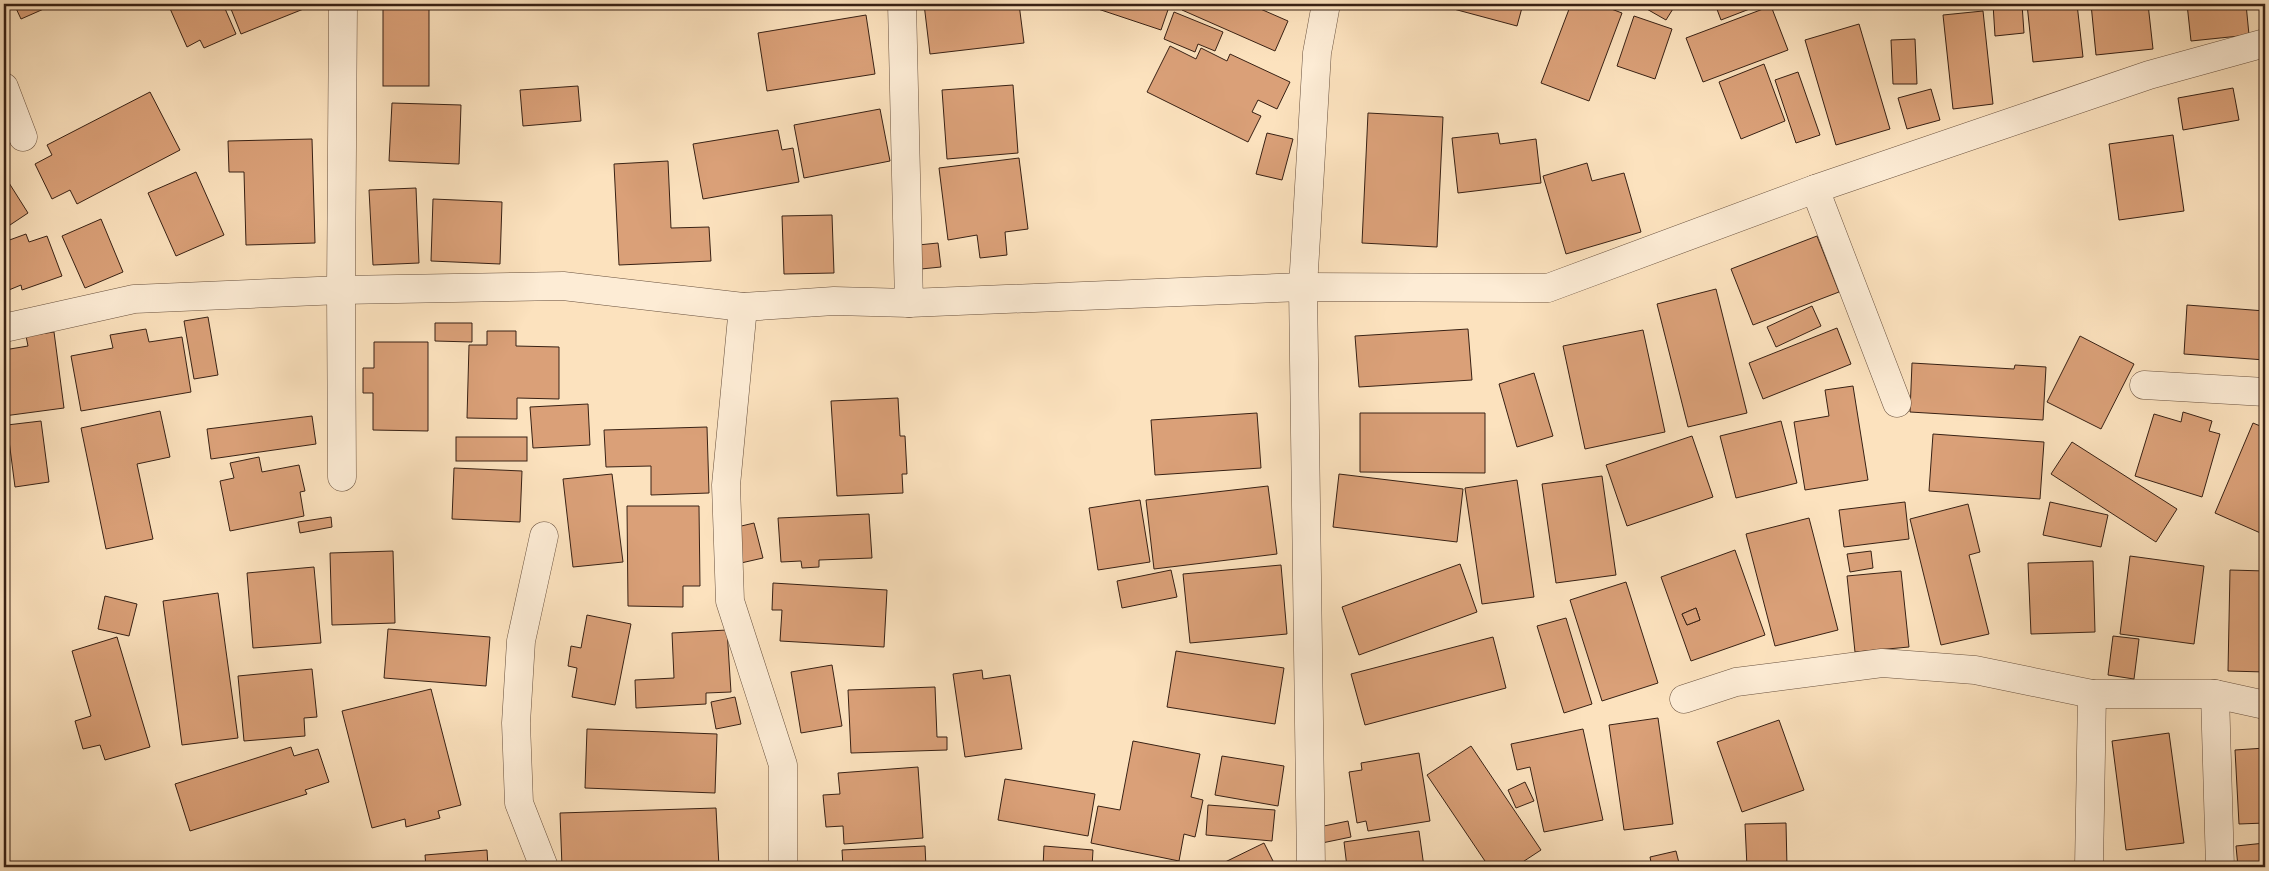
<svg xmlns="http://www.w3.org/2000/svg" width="2269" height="871" viewBox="0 0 2269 871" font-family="'Gentium Book Plus',serif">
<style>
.building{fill:#daa078;stroke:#382114;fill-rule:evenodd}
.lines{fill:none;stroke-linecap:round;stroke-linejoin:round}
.street-casing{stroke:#69513e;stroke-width:29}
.street{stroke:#fdecd5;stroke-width:28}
</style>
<rect width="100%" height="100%" fill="#fce2be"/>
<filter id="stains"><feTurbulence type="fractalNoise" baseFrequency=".004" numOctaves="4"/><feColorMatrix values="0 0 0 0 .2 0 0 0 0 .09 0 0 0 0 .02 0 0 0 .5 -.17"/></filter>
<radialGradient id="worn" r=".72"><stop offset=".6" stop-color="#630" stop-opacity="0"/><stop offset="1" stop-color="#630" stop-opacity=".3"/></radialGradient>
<g class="building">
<polygon points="14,4 55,4 21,19"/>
<polygon points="168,4 223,4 236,34 204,48 200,40 187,47"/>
<polygon points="229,4 316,4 241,34"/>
<rect x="383" y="4" width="46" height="82"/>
<polygon points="924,4 1019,4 1024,43 930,54"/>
<polygon points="1083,4 1170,4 1161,30"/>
<polygon points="1184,4 1249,4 1288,21 1275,51 1182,10"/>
<polygon points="1435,4 1523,4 1517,26"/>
<polygon points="1571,4 1598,4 1622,13 1589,101 1541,83"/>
<polygon points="1638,4 1676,4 1666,20"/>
<polygon points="1715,4 1760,4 1760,5 1721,20"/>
<polygon points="1993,4 2022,4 2024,33 1995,36"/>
<polygon points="2027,4 2077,4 2083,57 2033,62"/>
<polygon points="2091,4 2148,4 2153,49 2096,55"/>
<polygon points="2187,4 2246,4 2249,35 2191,41"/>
<polygon points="1771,6 1788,50 1703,82 1686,38"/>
<polygon points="1983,11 1993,104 1953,109 1943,15"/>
<polygon points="1174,12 1223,32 1215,51 1198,44 1195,52 1164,39"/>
<polygon points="866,15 875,74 767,91 758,33"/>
<polygon points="1634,16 1672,29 1655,79 1617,66"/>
<polygon points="1859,24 1890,129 1836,145 1805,40"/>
<polygon points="1915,39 1917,84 1893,84 1891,40"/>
<polygon points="1170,46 1196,59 1201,48 1227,61 1230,54 1290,82 1277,109 1258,100 1252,112 1261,116 1248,142 1147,92"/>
<polygon points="1764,64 1785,121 1741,139 1719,82"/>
<polygon points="1798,72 1820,135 1796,143 1775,80"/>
<polygon points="1013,85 1018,153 947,159 942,90"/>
<polygon points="578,86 581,121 523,126 520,90"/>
<polygon points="2233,88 2239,120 2183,130 2178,98"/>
<polygon points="1931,89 1940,120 1907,129 1898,98"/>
<polygon points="150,92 180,150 77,204 70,190 52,199 35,164 52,155 47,145"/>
<polygon points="392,103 461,105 459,164 389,161"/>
<polygon points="880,109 890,161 804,178 794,125"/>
<polygon points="1368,113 1443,117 1437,247 1362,243"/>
<polygon points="778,130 782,150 793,148 799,182 703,199 693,144"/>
<polygon points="1267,133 1293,139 1282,180 1256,174"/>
<polygon points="1498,133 1500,144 1536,139 1541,183 1458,193 1452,138"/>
<polygon points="2173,135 2184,211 2119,220 2109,144"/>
<polygon points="312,139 315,243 246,245 244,172 229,172 228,141"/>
<polygon points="1019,158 1028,229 1005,232 1007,255 980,258 977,235 948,240 939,168"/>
<polygon points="668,161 671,228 709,227 711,261 619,265 614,164"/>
<polygon points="1587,163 1592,181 1624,173 1641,232 1566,254 1543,176"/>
<polygon points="196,172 224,235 176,256 148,193"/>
<polygon points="4,175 28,213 4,229"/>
<polygon points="416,188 419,263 373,265 369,190"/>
<polygon points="433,199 502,202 500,264 431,261"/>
<polygon points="832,215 834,273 784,274 782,216"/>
<polygon points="101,219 123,272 85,288 62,236"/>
<polygon points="26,234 29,242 47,236 62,276 22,290 21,285 4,292 4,242"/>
<polygon points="1817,236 1839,292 1753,325 1731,269"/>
<polygon points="938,243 941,267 921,269 918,245"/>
<polygon points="1716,289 1747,413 1688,427 1657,304"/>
<polygon points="2187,305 2265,311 2265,360 2184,354"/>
<polygon points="1812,306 1821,326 1776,347 1767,327"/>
<polygon points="208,317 218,375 194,379 184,321"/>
<polygon points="435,323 472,323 472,342 435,341"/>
<polygon points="1837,328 1851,364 1763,399 1749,363"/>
<polygon points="146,329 149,342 182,337 191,392 81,411 71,356 113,348 110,335"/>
<polygon points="1468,329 1472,380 1359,387 1355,336"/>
<polygon points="1643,330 1665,432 1585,449 1563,346"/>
<polygon points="487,331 516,331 516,346 559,347 559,399 517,398 517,419 467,418 469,345 487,345"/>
<polygon points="54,332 64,408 4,416 4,350 28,346 26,336"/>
<polygon points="2080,336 2134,364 2101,429 2047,402"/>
<polygon points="374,342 428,342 428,431 373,430 373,393 363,393 363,368 374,368"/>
<polygon points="1912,363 2014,369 2015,365 2046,367 2043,420 1910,412"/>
<polygon points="1534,373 1553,436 1517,447 1499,384"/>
<polygon points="1853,386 1868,480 1805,490 1794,422 1829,416 1825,390"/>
<polygon points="898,398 900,436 905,436 907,474 902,474 903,493 837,496 831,401"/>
<polygon points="588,404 590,445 533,448 530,407"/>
<polygon points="160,411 170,457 137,464 153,539 106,549 81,428"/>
<polygon points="2183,412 2212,421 2209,431 2220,434 2202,497 2135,476 2154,414 2181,422"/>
<polygon points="1257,413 1261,468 1155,475 1151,420"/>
<polygon points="1360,413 1485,413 1485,473 1360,472"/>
<polygon points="312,416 316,444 211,459 207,429"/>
<polygon points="41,421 49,482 15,487 7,425"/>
<polygon points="1781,421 1797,483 1736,498 1720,436"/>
<polygon points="2253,423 2265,428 2265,535 2215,513"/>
<polygon points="707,427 709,493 651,495 651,466 606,467 604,430"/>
<polygon points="1933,434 2044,442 2040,499 1929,491"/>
<polygon points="1692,436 1713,497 1627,526 1606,465"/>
<rect x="456" y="437" width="71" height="24"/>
<polygon points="2072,442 2177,509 2156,542 2051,474"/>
<polygon points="259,457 262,472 299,465 305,491 300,492 304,516 230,531 220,481 234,478 230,463"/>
<polygon points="454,468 522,471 520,522 452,519"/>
<polygon points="612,474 623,562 573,567 563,479"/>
<polygon points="1339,474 1463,489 1457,542 1333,527"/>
<polygon points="1602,476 1616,575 1556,583 1542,484"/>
<polygon points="1517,480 1534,597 1482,604 1465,488"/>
<polygon points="1268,486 1277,554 1154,569 1146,500"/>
<polygon points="1140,500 1150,562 1098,570 1089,508"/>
<polygon points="1905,502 1909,539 1844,547 1839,510"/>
<polygon points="2050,502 2108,515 2101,547 2043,535"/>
<polygon points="1968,504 1980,552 1969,555 1989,634 1941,645 1910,519"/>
<polygon points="627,506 699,506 700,586 683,586 683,607 628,606"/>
<polygon points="869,514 872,558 819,560 819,567 802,568 801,561 781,562 778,518"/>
<polygon points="331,517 332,527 300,533 298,522"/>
<polygon points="1809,518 1838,630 1775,646 1746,534"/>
<polygon points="754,523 763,558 741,563 733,528"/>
<path d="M 1735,550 L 1765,635 L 1691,661 L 1661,577 ZM 1696,608 L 1700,620 L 1687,625 L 1682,614 Z"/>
<polygon points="393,551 395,623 332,625 330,553"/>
<polygon points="1871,551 1873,568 1850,572 1847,554"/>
<polygon points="2130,556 2204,566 2194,644 2120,634"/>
<polygon points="2093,561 2095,632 2031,634 2028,563"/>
<polygon points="1460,564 1477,612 1359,655 1342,607"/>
<polygon points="1281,565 1287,634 1190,643 1183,574"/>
<polygon points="314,567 321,643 253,648 247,573"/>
<polygon points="1171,570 1177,597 1122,608 1117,581"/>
<polygon points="2230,570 2265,571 2265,672 2228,671"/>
<polygon points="1901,571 1909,647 1855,652 1847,576"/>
<polygon points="1626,582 1658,683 1602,701 1570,600"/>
<polygon points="773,583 887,590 884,647 780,641 782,610 772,610"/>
<polygon points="218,593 238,738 182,745 163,601"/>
<polygon points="105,596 137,604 129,636 98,629"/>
<polygon points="1696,608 1700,620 1687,625 1682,614"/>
<polygon points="587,615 631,624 615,705 572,697 577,668 568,666 571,646 581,648"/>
<polygon points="1566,618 1592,704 1564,713 1537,626"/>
<polygon points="388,629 490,637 486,686 384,678"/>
<polygon points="727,630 731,692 706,693 706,704 636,708 635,680 674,678 672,633"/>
<polygon points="2113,636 2139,639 2134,679 2108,675"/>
<polygon points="117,637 150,747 105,760 100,745 83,749 75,721 91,716 72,651"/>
<polygon points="1493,637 1506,688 1365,725 1351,674"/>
<polygon points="1176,651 1284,668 1275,724 1167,707"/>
<polygon points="832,665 842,726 801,733 791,672"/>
<polygon points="312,669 317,717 304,718 305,736 244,741 238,676"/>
<polygon points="982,670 983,679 1010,675 1022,749 965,757 953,674"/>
<polygon points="935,687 937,737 947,737 947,750 851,753 848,690"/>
<polygon points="431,689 461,805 438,811 440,818 406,827 405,819 372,828 342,711"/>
<polygon points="735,697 741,724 716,729 711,702"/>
<polygon points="1658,718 1673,824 1624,830 1609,725"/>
<polygon points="1779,720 1804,790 1742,812 1717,742"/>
<polygon points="587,729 717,734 715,793 585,788"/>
<polygon points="1583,729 1603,820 1544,832 1530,767 1517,770 1511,744"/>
<polygon points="2169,733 2184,843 2126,850 2112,741"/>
<polygon points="1133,741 1200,754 1191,797 1203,800 1195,837 1184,834 1179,861 1091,843 1098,806 1120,810"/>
<polygon points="1471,746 1541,850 1515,867 1489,867 1427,775"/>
<polygon points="291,747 294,756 318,749 329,782 305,790 307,794 190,831 175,784"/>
<polygon points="2265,748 2265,823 2239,824 2235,750"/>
<polygon points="1419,753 1430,821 1368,831 1366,821 1357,823 1349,772 1362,770 1361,763"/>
<polygon points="1222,756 1284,766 1278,806 1215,795"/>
<polygon points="918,767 923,838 844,844 843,826 826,827 823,795 840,794 838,773"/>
<polygon points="1005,779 1095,794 1088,836 998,820"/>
<polygon points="1525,782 1534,801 1516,808 1508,790"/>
<polygon points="1208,805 1275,810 1272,841 1206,835"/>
<polygon points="716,808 719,867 562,867 560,813"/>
<polygon points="1348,821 1351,837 1322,843 1319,827"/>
<polygon points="1786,823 1787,867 1747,867 1745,824"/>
<polygon points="1419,831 1424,867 1347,867 1344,842"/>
<polygon points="1264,843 1275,865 1271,867 1222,867 1221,864"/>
<polygon points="2265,843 2265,867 2238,867 2236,846"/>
<polygon points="925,846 926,867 843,867 842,850"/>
<polygon points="1044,846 1093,850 1092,867 1043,867"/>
<polygon points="487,850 488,867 426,867 425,855"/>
<polygon points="1676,851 1680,867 1652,867 1650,857"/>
<polygon points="1097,865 1170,866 1170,867 1097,867"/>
</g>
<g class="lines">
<g class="street-casing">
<g id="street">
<polyline points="902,4 909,303"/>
<polyline points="4,87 23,137"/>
<polyline points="1815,189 1897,403"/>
<polyline points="743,307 726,485 730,601 783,765 783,867"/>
<polyline points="4,328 134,299 341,290 563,286 743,307 834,301 909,303 1303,287 1548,288 1815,189 2149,75 2265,43"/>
<polyline points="2144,385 2265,392"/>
<polyline points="342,477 341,290 343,4"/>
<polyline points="2215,694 2220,867"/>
<polyline points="1684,699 1736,682 1882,663 1975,670 2092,694 2215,694 2265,705"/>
<polyline points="544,867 519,803 516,723 521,641 544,536"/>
<polyline points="1311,867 1303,287 1317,53 1326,4"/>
<polyline points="2089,867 2092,694"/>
</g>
</g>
<use href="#street" class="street"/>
</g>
<rect width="2269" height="871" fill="none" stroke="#fce2be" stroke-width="20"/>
<rect x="5" y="5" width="2259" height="861" fill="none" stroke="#382114" stroke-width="2.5"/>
<rect x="10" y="10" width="2249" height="851" fill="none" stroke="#382114"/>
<rect width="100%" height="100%" filter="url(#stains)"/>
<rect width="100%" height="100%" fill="url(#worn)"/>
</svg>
